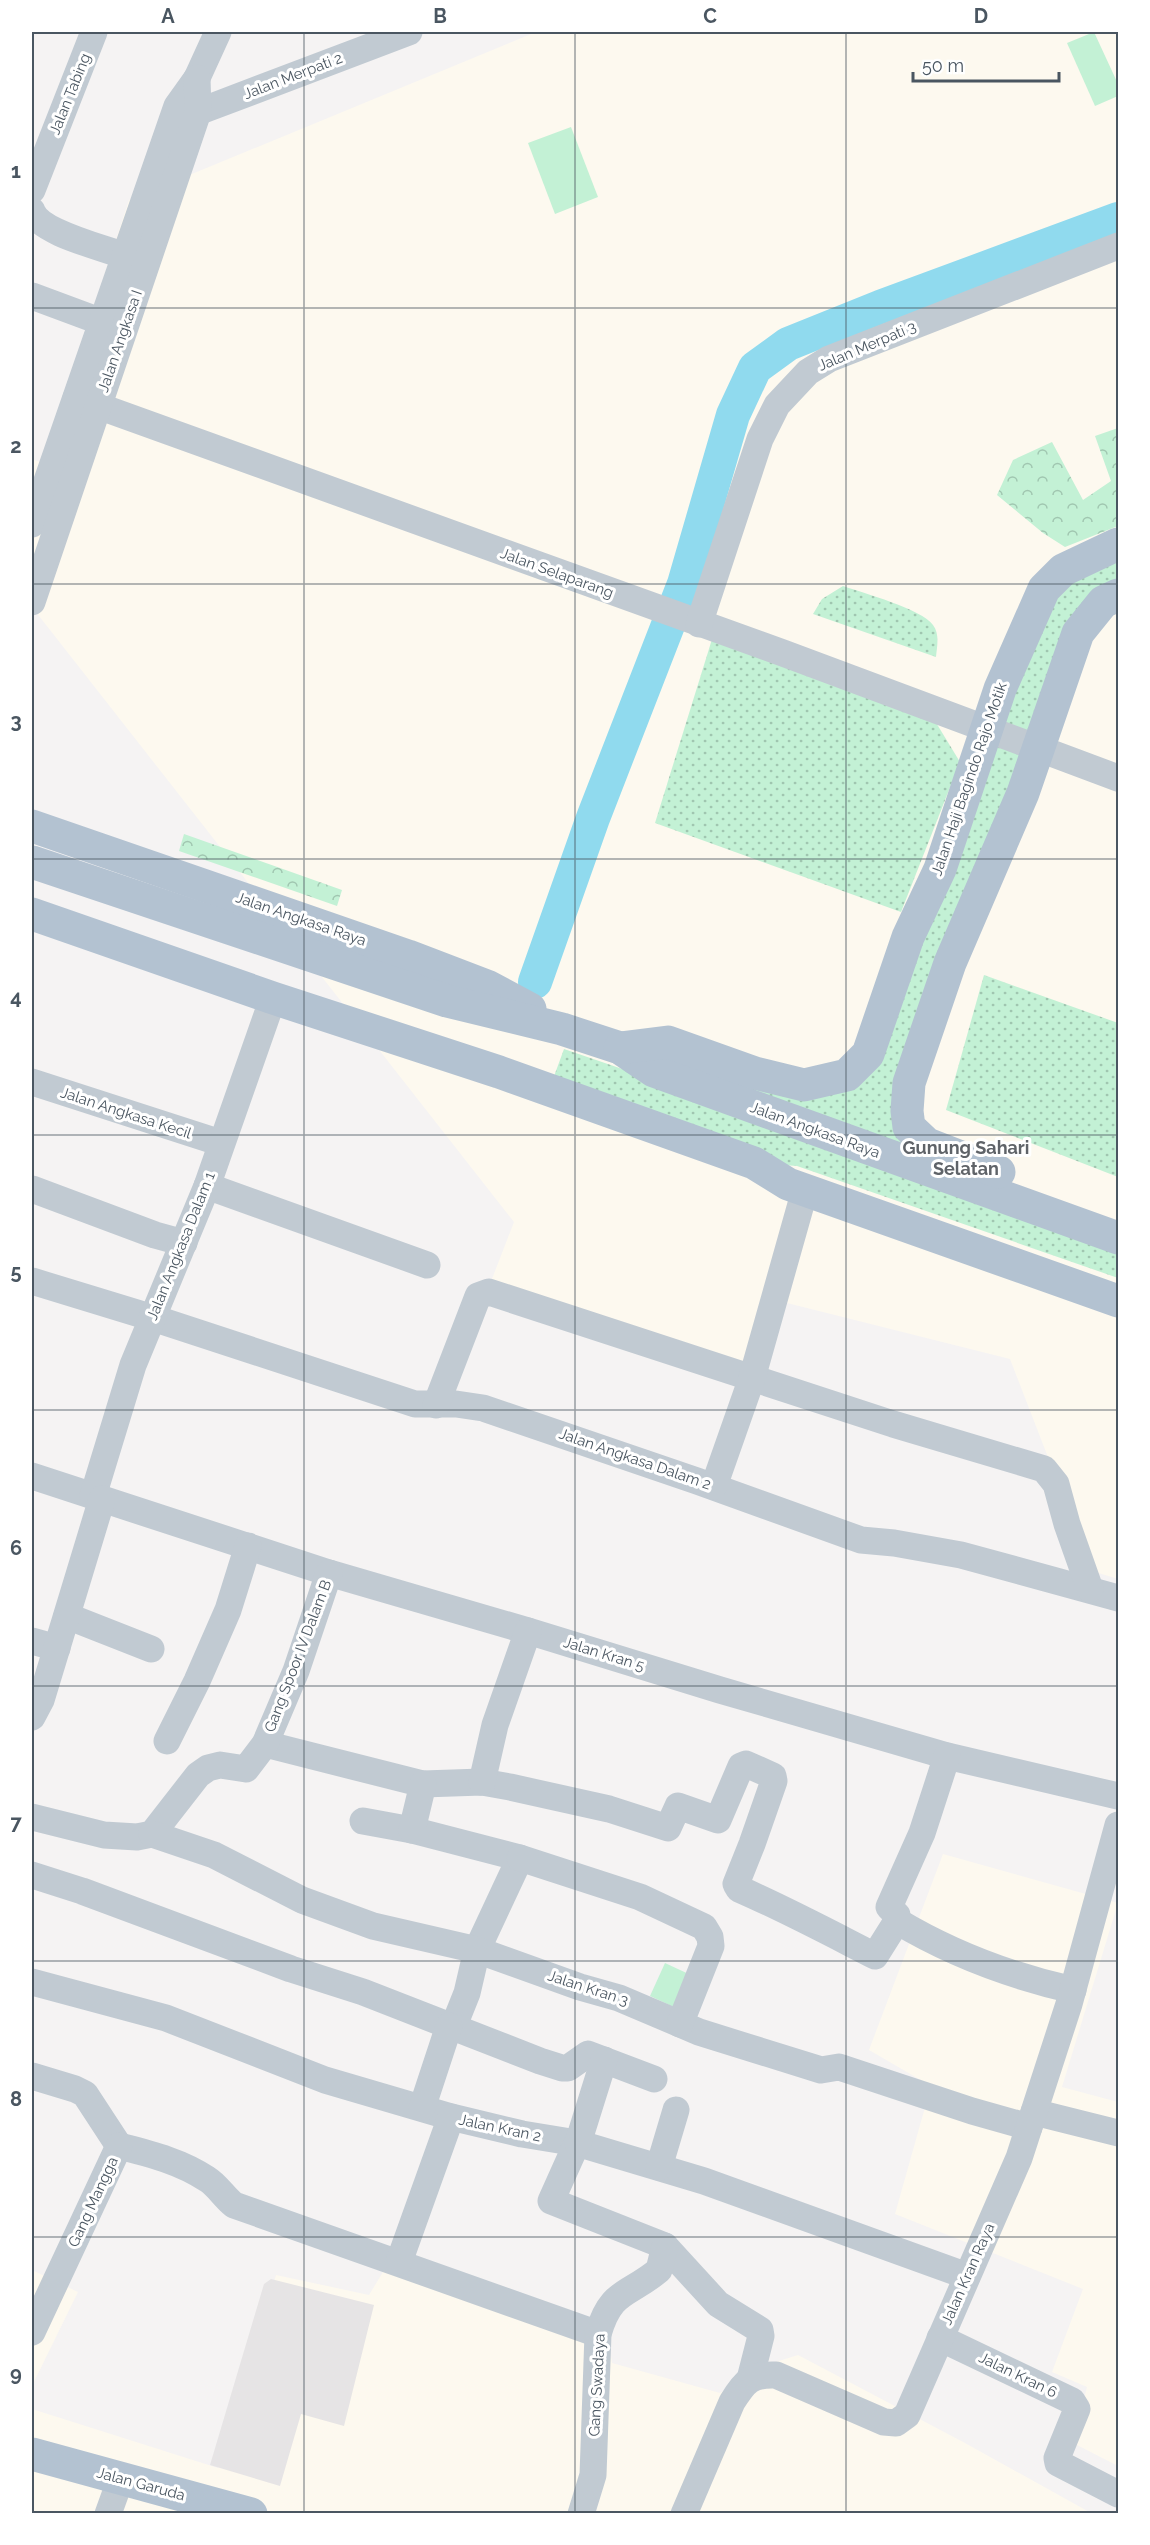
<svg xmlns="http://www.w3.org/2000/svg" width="1150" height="2545" viewBox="0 0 1150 2545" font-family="Raleway,sans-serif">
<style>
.commercial{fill:#fdf9ef}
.education{fill:#e6e4e5}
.grass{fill:url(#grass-dots)}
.park{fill:url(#park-crowns)}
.garden{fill:#c3f1d5}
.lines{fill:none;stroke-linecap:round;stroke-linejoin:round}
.river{stroke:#90daee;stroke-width:34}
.minor{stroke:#c1cad2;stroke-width:27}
.major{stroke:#b3c2d1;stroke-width:33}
.grid{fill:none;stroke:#4a5661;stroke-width:1.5;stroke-opacity:0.55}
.labels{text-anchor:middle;stroke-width:6;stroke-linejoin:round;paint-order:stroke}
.street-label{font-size:15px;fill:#4a5661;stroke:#fff}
.quarter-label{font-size:18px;font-weight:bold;fill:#5f6368;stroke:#fff}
.neatline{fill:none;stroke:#4a5661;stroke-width:2}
.grid-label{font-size:20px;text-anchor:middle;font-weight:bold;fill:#4a5661}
</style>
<defs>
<pattern id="grass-dots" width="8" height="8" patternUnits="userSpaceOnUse" patternTransform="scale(1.5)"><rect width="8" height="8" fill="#c3f1d5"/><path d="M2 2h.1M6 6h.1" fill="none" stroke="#a0c6b0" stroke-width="1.8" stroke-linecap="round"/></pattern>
<pattern id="park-crowns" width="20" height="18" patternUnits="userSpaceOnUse" patternTransform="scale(1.5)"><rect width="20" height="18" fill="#c3f1d5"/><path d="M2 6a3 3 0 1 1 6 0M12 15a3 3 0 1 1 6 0" fill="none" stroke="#a0c6b0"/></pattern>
</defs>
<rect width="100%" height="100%" fill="#f5f3f3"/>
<g class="commercial">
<polygon points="536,32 1118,32 1118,1579 1092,1571 1010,1359 783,1302 765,1369 490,1284 514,1222 32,607 32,459 43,463 129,200"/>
<polygon points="943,1854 1118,1903 1062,2087 1118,2102 1118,2466 1073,2443 1087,2387 1052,2372 1083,2289 895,2214 931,2086 869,2050"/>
<polygon points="394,2254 608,2332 612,2363 720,2393 766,2365 798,2355 965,2443 1091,2513 32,2513 32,2409 218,2468 276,2275 369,2295"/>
<polygon points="32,2270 78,2292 32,2386"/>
</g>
<polygon class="education" points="271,2279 374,2305 344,2426 301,2414 280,2486 210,2465 264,2284"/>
<g class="grass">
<polygon points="1118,543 1118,595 1103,602 907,1111 995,1194 1118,1238 1118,1278 797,1166 754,1163 549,1090 564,1049 771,1120 654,1071 732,1064 847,1075 1027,619"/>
<path d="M 843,586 C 863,593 922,609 933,625 C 940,634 937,647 936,657 L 813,614 L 822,599 Z"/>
<polygon points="713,636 935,721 960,762 901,912 655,823"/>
<polygon points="984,975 1118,1023 1118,1177 946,1110"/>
</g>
<g class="park">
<polygon points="1118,428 1118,526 1065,547 1043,533 997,495 1013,460 1052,442 1083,500 1111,481 1095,436"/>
<polygon points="184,834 342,890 337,906 179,851"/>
</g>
<g class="garden">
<polygon points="1094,32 1118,84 1118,96 1095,106 1067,43"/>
<polygon points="571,127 598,197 555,214 528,143"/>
<polygon points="665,1963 693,1976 678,2009 650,1996"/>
</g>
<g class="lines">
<polyline class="river" points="535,982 593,818 684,584 733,415 755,368 788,344 880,307 1118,219"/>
<g class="minor">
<polyline points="183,108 198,112 409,32"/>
<polyline points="32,190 94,32"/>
<path d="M 32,211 C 40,233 102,247 125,256"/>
<polyline points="32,296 102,322"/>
<polyline points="76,398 783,653 1118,778"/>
<polyline points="32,524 177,106 197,78 218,32"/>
<polyline points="32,602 198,112 197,78"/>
<polyline points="699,624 760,439 777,405 808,372 829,359 1118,246"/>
<polyline points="32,1082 221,1143"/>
<polyline points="207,1186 427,1265"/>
<polyline points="32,1189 155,1235 184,1243"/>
<polyline points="32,1281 153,1318 415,1404 456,1404 483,1408 697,1481 861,1540 894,1543 961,1555 1118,1598"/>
<polyline points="436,1405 478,1296 489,1292 893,1424 1044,1469 1056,1484 1067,1524 1090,1589"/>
<polyline points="32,1476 329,1573 528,1631 720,1690 947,1756 1118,1796"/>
<polyline points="714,1486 752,1378 805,1190"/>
<polyline points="93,1496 133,1365 207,1186 273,998"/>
<polyline points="67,1616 151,1649"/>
<polyline points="32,1641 57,1648"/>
<polyline points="32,1717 41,1700 102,1499"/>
<polyline points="167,1741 197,1681 228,1610 248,1546"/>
<path d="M 265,1744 L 423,1784 L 482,1782 L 510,1787 L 609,1809 L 668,1828 L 678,1806 L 718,1820 L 741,1766 L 746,1764 L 773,1776 L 774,1781 L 752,1844 L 736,1884 L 739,1889 C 785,1909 830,1933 875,1956 L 897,1921 C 952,1954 1011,1976 1073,1990"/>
<polyline points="482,1782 495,1725 528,1631"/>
<polyline points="32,1817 104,1835 137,1837 152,1834 198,1775 208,1768 220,1765 246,1769 265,1744 296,1671 329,1573"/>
<polyline points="363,1821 412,1830 520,1858 477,1950 467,1993 453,2028"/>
<polyline points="412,1830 423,1784"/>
<polyline points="152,1834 214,1855 302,1900 373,1926 477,1950 580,1987 619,1998 699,2032 821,2070 839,2067 972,2111 1029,2127"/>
<polyline points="520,1858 640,1897 704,1927 710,1937 711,1946 680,2024"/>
<polyline points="32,1875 82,1891 291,1969 363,1992 540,2061 562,2068 568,2068 588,2054 654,2079"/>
<polyline points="897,1921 897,1915 889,1907 922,1833 947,1756"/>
<polyline points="32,1982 166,2018 325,2080 451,2117 522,2134 577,2143 704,2181 967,2276"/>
<polyline points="32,2076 75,2089 85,2094 119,2146"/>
<polyline points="422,2108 449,2026"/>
<polyline points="1034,2112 1118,2133"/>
<polyline points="577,2143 551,2201 665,2246 718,2304 760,2330 761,2336 750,2379"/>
<polyline points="578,2143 604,2060"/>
<path d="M 119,2146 C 150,2154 180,2161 207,2179 C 217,2185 224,2197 234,2205 L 598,2334"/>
<polyline points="659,2167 676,2110"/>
<polyline points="399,2262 451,2117"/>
<polyline points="32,2332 119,2146"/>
<polyline points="940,2338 1072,2401 1077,2409 1057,2458 1058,2463 1118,2494"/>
<polyline points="108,2514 121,2478"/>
<path d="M 581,2514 L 593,2475 L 598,2334 C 611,2289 628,2296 659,2270 L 665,2246"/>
<path d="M 684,2514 L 732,2402 C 745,2381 751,2374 776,2375 L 884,2422 L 896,2423 L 907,2415 L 1019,2158 L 1069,2004 L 1118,1825"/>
</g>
<g class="major">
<polyline points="32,826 408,956 489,987 530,1009"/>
<polyline points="32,862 447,1001 562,1029 620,1048 654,1071 1118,1238"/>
<polyline points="32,914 273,998 499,1072 754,1163 788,1184 1118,1301"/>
<polyline points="620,1048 668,1042 755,1073 804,1085 847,1075 868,1054 908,937 940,869 1000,689 1044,589 1063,570 1118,544"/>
<polyline points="999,1172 927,1144 909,1127 907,1111 909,1083 950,963 1023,793 1078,633 1103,602 1118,595"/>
<polyline points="32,2454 251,2514"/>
</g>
</g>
<path class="grid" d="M 304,32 L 304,2514M 575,32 L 575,2514M 846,32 L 846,2514M 32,308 L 1118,308M 32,584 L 1118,584M 32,859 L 1118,859M 32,1135 L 1118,1135M 32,1410 L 1118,1410M 32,1686 L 1118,1686M 32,1961 L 1118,1961M 32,2237 L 1118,2237"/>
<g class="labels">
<g class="street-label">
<text transform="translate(293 76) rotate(-21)" y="5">Jalan Merpati 2</text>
<text transform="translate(70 94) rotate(-68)" y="5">Jalan Tabing</text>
<text transform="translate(120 341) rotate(-71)" y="5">Jalan Angkasa I</text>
<text transform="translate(867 346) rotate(-23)" y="5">Jalan Merpati 3</text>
<text transform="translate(557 573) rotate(20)" y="5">Jalan Selaparang</text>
<text transform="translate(969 779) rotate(-71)" y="5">Jalan Haji Bagindo Rajo Motik</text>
<text transform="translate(301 919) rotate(19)" y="5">Jalan Angkasa Raya</text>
<text transform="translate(126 1113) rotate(18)" y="5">Jalan Angkasa Kecil</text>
<text transform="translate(815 1130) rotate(20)" y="5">Jalan Angkasa Raya</text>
<text transform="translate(181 1246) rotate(-68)" y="5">Jalan Angkasa Dalam 1</text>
<text transform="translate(635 1459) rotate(19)" y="5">Jalan Angkasa Dalam 2</text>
<text transform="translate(604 1654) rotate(17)" y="5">Jalan Kran 5</text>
<text transform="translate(298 1656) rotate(-69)" y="5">Gang Spoor IV Dalam B</text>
<text transform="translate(588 1988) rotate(18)" y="5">Jalan Kran 3</text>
<text transform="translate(500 2128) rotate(12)" y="5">Jalan Kran 2</text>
<text transform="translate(93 2202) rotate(-65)" y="5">Gang Mangga</text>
<text transform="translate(968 2274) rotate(-66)" y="5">Jalan Kran Raya</text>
<text transform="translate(1018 2375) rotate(26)" y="5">Jalan Kran 6</text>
<text transform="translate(597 2385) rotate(-87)" y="5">Gang Swadaya</text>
<text transform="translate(141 2484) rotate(15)" y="5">Jalan Garuda</text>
</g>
<g class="quarter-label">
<text x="966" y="1154">Gunung Sahari<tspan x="966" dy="21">Selatan</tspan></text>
</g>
</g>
<rect width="1150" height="2545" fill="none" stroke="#ffffff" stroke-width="66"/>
<path d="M913 72v9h146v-9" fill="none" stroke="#4a5661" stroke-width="3"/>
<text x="922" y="72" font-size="18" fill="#4a5661" stroke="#ffffff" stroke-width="4.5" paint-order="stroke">50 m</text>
<rect x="33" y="33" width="1084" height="2479" class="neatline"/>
<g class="grid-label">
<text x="168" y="23">A</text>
<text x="440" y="23">B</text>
<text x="710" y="23">C</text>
<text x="981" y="23">D</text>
<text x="16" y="178">1</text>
<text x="16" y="453">2</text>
<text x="16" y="728">3</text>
<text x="16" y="1004">4</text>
<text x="16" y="1279">5</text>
<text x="16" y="1555">6</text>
<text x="16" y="1830">7</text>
<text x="16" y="2106">8</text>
<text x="16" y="2381">9</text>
</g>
</svg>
